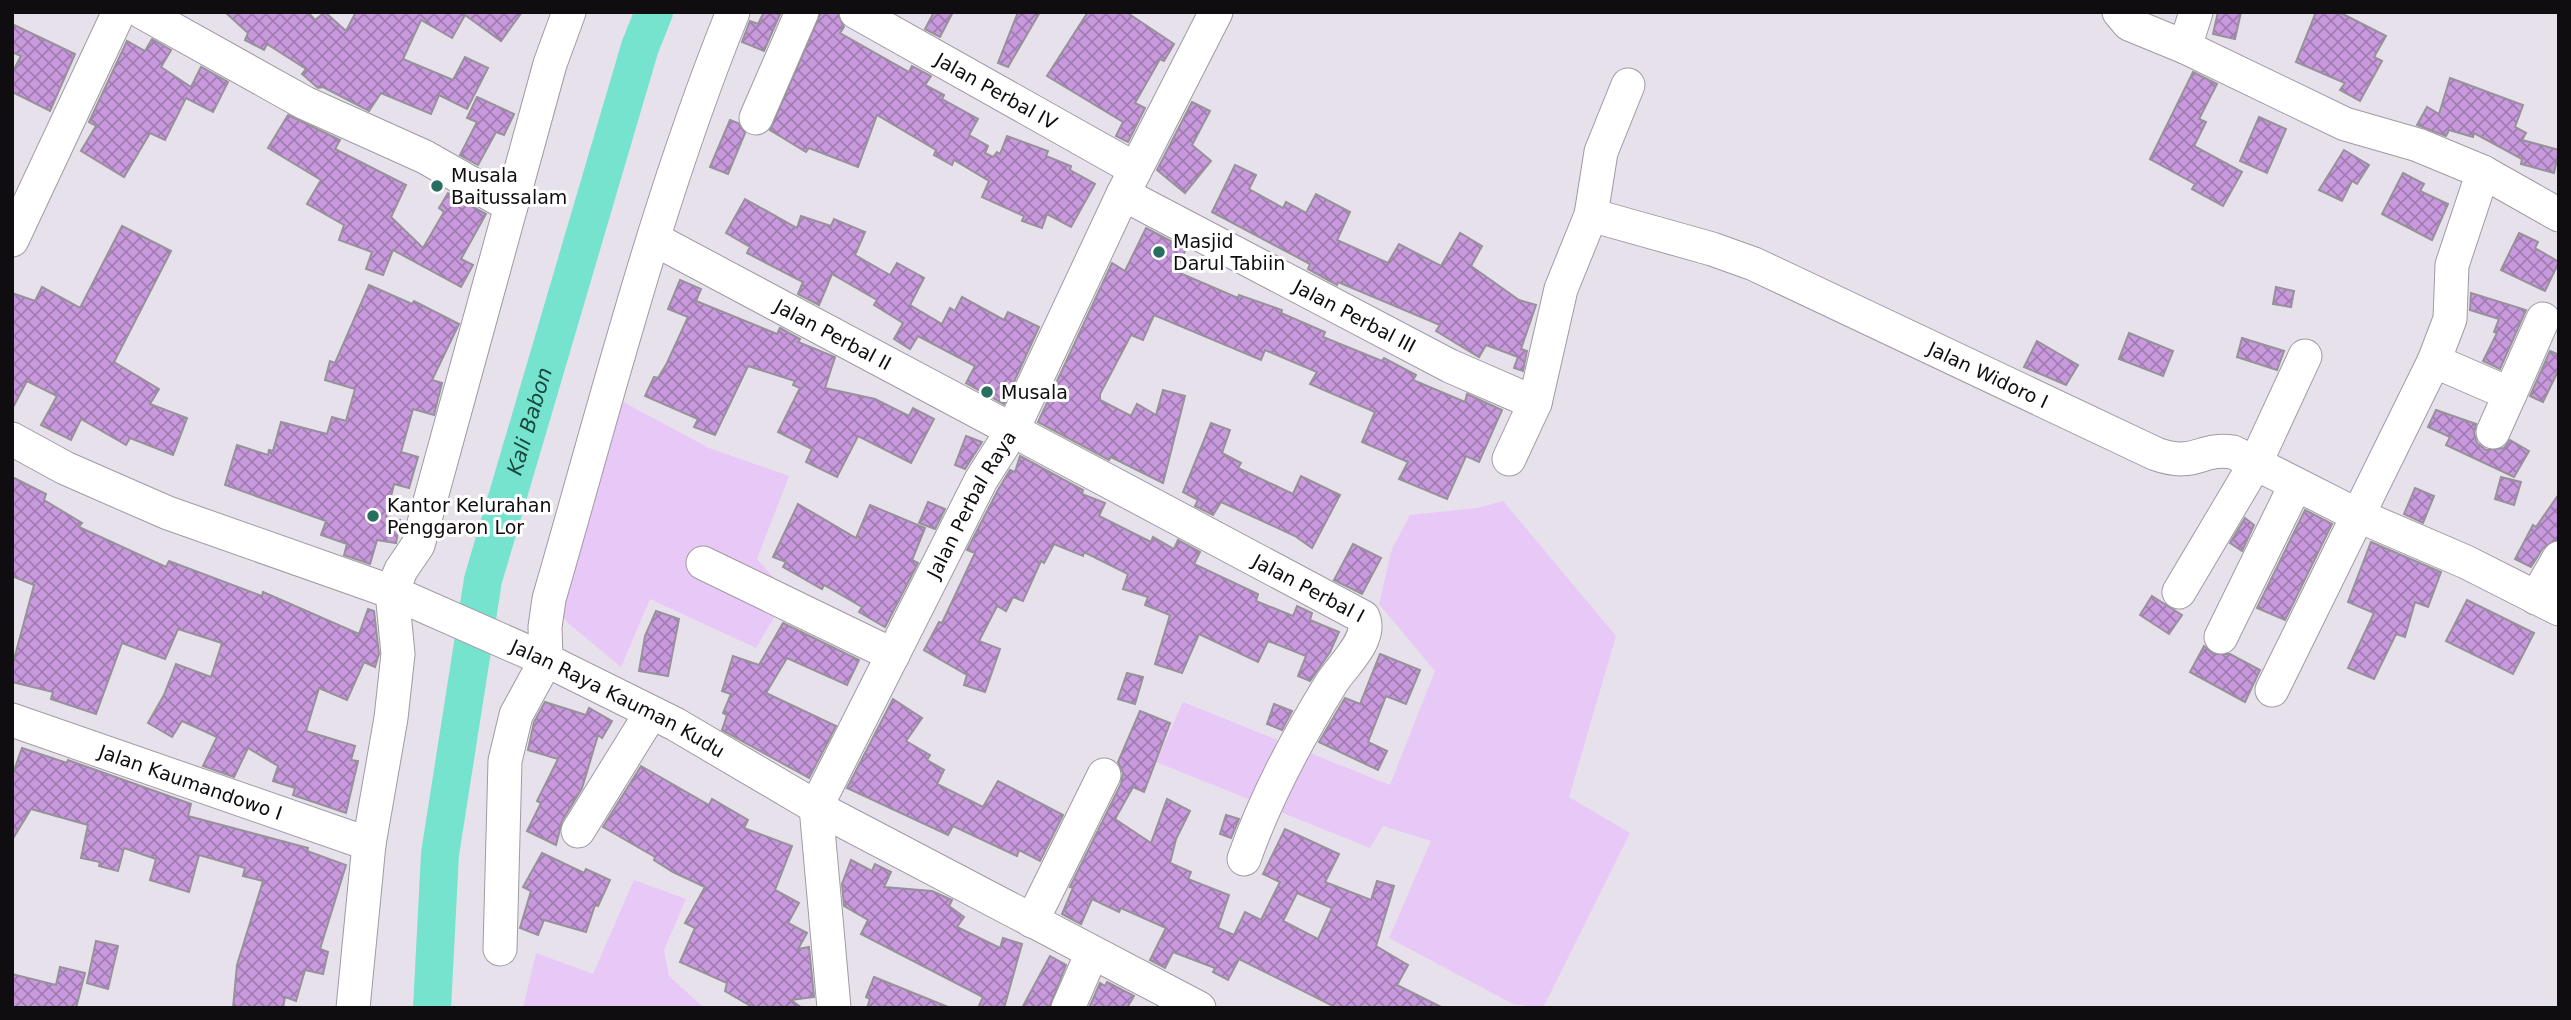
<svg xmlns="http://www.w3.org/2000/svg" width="2571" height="1020" viewBox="0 0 2571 1020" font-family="'DejaVu Sans',sans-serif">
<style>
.green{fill:#e8c8f7}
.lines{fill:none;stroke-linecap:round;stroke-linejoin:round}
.river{stroke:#76e3ce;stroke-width:38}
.building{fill:url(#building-cross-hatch);stroke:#97919a;stroke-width:2;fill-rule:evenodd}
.minor-casing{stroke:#a19aa4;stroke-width:35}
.minor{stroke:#fff;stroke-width:33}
.poi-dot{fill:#286e61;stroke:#fff;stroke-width:2.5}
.labels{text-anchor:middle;stroke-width:6;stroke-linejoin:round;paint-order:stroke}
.street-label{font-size:19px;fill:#0f0d10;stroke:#fff}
.poi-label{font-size:19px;fill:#0f0d10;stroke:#fff;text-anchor:start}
.water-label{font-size:21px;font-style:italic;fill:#194a41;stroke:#fff}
</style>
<defs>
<pattern id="building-cross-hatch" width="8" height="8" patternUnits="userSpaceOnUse" patternTransform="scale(1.75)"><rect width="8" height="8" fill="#c89add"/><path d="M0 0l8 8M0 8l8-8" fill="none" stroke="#a17cb2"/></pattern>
</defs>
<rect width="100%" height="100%" fill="#e7e1eb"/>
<g class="green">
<polygon points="597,388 709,448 789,476 757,559 788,593 756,648 650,599 621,667 568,623 543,590"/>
<polygon points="1503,501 1616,636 1569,797 1630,833 1543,1008 1513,1004 1389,938 1431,841 1383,826 1370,848 1156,762 1183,702 1390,785 1435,671 1379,604 1392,549 1410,515 1478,508"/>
<polygon points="634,880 686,899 664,950 669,976 704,1008 523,1008 536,953 593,974"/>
</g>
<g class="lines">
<path class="river" id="s1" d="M 432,1008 L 440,854 L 483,580 L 640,47 L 654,12"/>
</g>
<g class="building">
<polygon points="225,12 308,12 315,20 325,12 346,31 356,12 522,12 501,41 465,15 452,38 421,20 403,59 453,80 465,57 488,68 467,109 439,95 431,114 381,93 369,111 323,87 318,88 302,74 306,69 267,44 264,50 245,40 248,33"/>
<polygon points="764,12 780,14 764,51 742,42 750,21 758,24"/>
<polygon points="821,12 837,12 844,27 840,33 909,72 912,66 931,76 925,85 944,95 942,99 978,119 969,135 988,146 985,153 993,157 997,152 1000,154 1007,136 1048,151 1046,156 1071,166 1070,170 1095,184 1071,227 1047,214 1042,228 1022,221 1024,216 982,197 989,181 954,160 952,165 934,155 936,150 877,115 858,167 809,148 806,152 770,130"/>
<polygon points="934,12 953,12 940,37 925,29"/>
<polygon points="1018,12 1040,12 1008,67 998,63"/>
<polygon points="1088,12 1126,12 1174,44 1164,61 1160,59 1135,103 1145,108 1128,142 1116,136 1123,122 1047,76"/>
<polygon points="2218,12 2241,12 2235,39 2213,34"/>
<polygon points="2316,12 2339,12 2386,36 2374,57 2382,61 2360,101 2340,90 2345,83 2296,62"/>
<polygon points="12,24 75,54 50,111 12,92 12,73 21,56 12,52"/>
<polygon points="152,39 171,50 161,67 191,87 201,67 228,82 213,112 186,98 165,140 150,133 124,177 81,151 96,126 89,122 127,41 145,51"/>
<polygon points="2193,72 2217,84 2199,119 2206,122 2194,146 2242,172 2223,206 2192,189 2195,184 2150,159"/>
<polygon points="2450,78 2523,105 2515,127 2526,133 2522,140 2559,150 2554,173 2521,164 2522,159 2474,133 2473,137 2449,130 2446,136 2417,125 2427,107 2439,114"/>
<polygon points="477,97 514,114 504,135 496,132 478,165 460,155 477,122 467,118"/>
<polygon points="1192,102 1210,111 1192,145 1211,161 1185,193 1157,170"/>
<polygon points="288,115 340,140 335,149 406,185 391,217 423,248 444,212 439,208 448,193 486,214 461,259 473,265 461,287 393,250 383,275 366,269 372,252 339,240 344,225 307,204 321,180 268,148"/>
<polygon points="2259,117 2286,129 2267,173 2240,161"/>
<polygon points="730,120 738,123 745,133 728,174 710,167"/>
<polygon points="2344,150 2369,165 2357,184 2352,181 2342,201 2319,190"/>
<polygon points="1235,165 1256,175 1249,189 1283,208 1286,202 1306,213 1316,194 1350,212 1337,240 1388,263 1399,244 1441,266 1460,233 1482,246 1471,266 1519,300 1536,305 1521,349 1527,351 1523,371 1514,368 1518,357 1486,345 1479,357 1436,331 1440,325 1338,282 1337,285 1308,269 1310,264 1212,212"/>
<polygon points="2403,173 2424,184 2420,191 2448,204 2432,240 2382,214"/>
<polygon points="745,199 797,228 801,216 831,226 834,219 865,232 855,255 890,275 897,263 924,278 910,305 942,324 950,308 955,311 962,297 1004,320 1008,312 1039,327 1004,404 966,383 975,366 918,336 910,349 894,339 903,323 874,305 877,300 832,274 819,305 798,294 803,282 747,253 750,247 726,233"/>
<polygon points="122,226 171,251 114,362 159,389 150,404 187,418 173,455 130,438 126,445 81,419 71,440 41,425 57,396 27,381 12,409 12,293 35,301 42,287 80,308"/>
<polygon points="1146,228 1186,249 1175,271 1238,298 1239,295 1282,310 1281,313 1325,332 1323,337 1382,361 1384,358 1416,375 1413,380 1465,402 1467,394 1502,410 1479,462 1466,456 1447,499 1399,479 1408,462 1362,442 1375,412 1310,384 1317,372 1265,350 1261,360 1154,315 1143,340 1131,335 1100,394 1100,400 1131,416 1137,404 1156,415 1163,390 1185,396 1163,483 1111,457 1109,460 1038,422 1112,263 1125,271"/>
<polygon points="2519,233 2538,242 2535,248 2559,262 2545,291 2501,270"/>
<polygon points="680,280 701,289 696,301 777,334 780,328 800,339 798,342 835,357 825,388 875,399 909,416 913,408 934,419 911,463 858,436 837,477 806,462 812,449 778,432 800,388 793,385 795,381 748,366 715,435 694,427 698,419 645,396 654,377 658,378 667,363 688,317 668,309"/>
<polygon points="369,285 412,304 414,301 459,324 432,380 442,383 434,415 413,409 401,452 418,457 409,488 394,484 386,517 400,520 396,543 377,540 370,564 344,555 347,544 321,535 326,521 225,485 237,445 268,455 269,450 273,451 281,422 327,434 332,417 346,421 355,389 325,380 330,361 335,363"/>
<polygon points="2276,287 2294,291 2291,307 2273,304"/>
<polygon points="2471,293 2526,310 2500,369 2483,361 2497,333 2494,332 2499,319 2470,310"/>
<polygon points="2129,333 2173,351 2163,376 2119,359"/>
<polygon points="2242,338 2284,351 2277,370 2237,357"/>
<polygon points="2037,341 2078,365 2066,385 2024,367"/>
<polygon points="2550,351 2559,355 2559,369 2543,402 2530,396"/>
<polygon points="2436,410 2476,424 2474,433 2477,443 2486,450 2504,448 2510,440 2529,451 2514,477 2446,445 2450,437 2428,427"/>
<polygon points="1211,423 1230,430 1222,453 1241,463 1238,468 1293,494 1301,476 1340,495 1312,548 1295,536 1221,502 1213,515 1195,506 1198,500 1183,492"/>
<polygon points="966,436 982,442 965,469 955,465"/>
<polygon points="1020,456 1083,490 1082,494 1105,503 1099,516 1151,542 1153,537 1174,549 1178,540 1200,552 1194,564 1258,594 1256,601 1293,616 1297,606 1312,613 1310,620 1339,632 1330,652 1310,681 1298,676 1306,656 1268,641 1258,662 1199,634 1182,673 1155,664 1170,615 1145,605 1148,597 1123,589 1128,574 1084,552 1083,556 1054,544 1044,563 1041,561 1023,601 1013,597 1006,611 997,606 979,641 1000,649 985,692 964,685 967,675 924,650 939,622 942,623 975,553 967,550 998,490 1010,470 1015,472"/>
<polygon points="12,477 46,494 44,500 82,523 79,527 166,567 169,561 262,596 263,592 359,634 368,609 374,611 379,654 375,667 364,662 347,700 319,688 306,731 355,746 351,760 358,761 346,813 293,795 295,788 273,781 278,766 248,748 234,777 203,766 217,737 182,721 172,737 148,723 164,695 176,664 211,677 222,643 178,629 165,659 122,643 96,714 51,699 53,692 12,682 12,667 34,585 12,576"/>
<polygon points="2501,477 2521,482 2514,505 2495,499"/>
<polygon points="2415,488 2434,496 2423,523 2404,514"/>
<polygon points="2559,494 2558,539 2543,548 2531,567 2515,559 2533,525 2536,527"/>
<polygon points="928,502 945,509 935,529 919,523"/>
<polygon points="798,504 856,538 870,505 925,528 912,560 918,563 885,627 859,612 862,607 824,585 822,589 783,567 786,562 773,557"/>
<polygon points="2305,510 2332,524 2285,620 2257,608"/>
<polygon points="2245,518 2254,525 2242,551 2230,543"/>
<polygon points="2371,542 2441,572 2428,607 2415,602 2405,637 2396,634 2374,679 2348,668 2374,613 2348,602"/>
<polygon points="1353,544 1381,558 1362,594 1334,580"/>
<polygon points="2152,596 2182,615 2169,634 2140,615"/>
<polygon points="2467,600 2534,633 2513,674 2446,641"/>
<polygon points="656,611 679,619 668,676 639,671 645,636"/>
<polygon points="783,623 859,660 847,685 787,658 766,693 836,726 809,778 722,730 727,715 723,713 731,694 722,691 733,656 759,665"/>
<polygon points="2204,646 2213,654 2230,654 2260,670 2245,702 2190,672"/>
<polygon points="1380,654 1420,670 1406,704 1386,696 1368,742 1387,751 1378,770 1319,742 1345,698 1360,704"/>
<polygon points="1127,673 1143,677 1135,704 1118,699"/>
<polygon points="893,699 922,718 906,741 930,755 927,760 944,770 937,784 983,807 998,781 1063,815 1040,861 1019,850 1017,856 953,826 948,835 847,788"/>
<polygon points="545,702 586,715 589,708 612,721 602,738 598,735 582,788 562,821 556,845 527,831 541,803 537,801 558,759 528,750 534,722"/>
<polygon points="1274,704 1292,711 1282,730 1267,724"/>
<path d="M 1140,711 L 1170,723 L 1144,792 L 1133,787 L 1115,819 L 1151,843 L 1167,799 L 1190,811 L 1176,839 L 1170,863 L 1191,872 L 1188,879 L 1229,895 L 1218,928 L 1234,935 L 1245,912 L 1261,920 L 1280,882 L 1263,874 L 1285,829 L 1339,854 L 1325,882 L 1371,900 L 1377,881 L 1394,886 L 1376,946 L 1408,965 L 1397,985 L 1443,1008 L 1337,1008 L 1239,959 L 1228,980 L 1213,972 L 1215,968 L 1173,952 L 1165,968 L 1150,960 L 1166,928 L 1121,908 L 1119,912 L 1092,899 L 1081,924 L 1062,914 L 1073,888 L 1070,887 L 1121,784 L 1123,773 L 1118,762 ZM 1297,893 L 1332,908 L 1318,939 L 1283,921 Z"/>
<polygon points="22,748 67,763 68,760 191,804 188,816 308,848 307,851 346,865 320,949 328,952 323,974 305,970 296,1001 285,997 283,1008 233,1008 237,965 263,881 243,876 245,868 199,855 189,892 150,880 156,859 124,848 118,871 99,866 100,862 81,858 88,825 31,809 12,840 12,776"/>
<polygon points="641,766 709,805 712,799 748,820 744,828 792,846 775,890 799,903 788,923 807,933 798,949 809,947 814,997 791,1000 802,1008 754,1008 725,991 727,983 680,962 695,928 685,923 705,887 673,872 654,860 655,857 603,827"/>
<polygon points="1226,815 1239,819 1231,838 1220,834"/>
<polygon points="542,853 584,873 586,869 610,880 598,906 595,905 586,932 544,920 538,935 520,928 531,891 523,887"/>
<polygon points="851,860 872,871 875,864 891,872 884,887 932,891 952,900 949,906 964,917 957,927 1000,948 1003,938 1022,944 1004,1008 978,1008 983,997 861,934 868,920 844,906 842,884"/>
<polygon points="96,941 118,946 108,989 87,983"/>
<polygon points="1050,956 1066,965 1049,1008 1022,1008"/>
<polygon points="60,967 85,973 76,1008 12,1008 12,974 56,985"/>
<polygon points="874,977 948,1007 948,1008 867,1008 870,999 866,997"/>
<polygon points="1107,982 1134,996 1127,1008 1089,1008 1100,983 1105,986"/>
</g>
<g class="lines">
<g class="minor-casing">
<g id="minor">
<polyline points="142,12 305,103 425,157 511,206"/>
<path id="s2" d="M 856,12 L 1135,169"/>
<polyline points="2119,12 2129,24 2185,47"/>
<polyline points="2196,12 2185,47 2345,124 2418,145 2483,172 2559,215"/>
<polyline points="756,118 802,12"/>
<path id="s3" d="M 1123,194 L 1450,366 L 1535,403 L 1509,459"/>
<polyline points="1591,215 1601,152 1628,85"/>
<path id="s4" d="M 654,239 L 1363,617 C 1373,639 1343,665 1332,682 C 1297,739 1266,796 1244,859"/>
<polyline points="12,240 119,12"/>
<polyline points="2434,361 2510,394 2543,319"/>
<path id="s5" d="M 1535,403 L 1561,289 L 1591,215 L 1712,249 L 1754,264 L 2156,454 C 2196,468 2200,447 2233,452 L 2357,515 L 2466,562 L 2559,609"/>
<polyline points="2493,432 2510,394"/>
<path id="s6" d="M 12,439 L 65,468 L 168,513 L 392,592 L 546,660 L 675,724 L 816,807 L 1199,1008"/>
<polyline points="703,563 893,655"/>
<polyline points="2179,592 2255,464 2305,356"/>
<polyline points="2536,598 2559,558"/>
<polyline points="2221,637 2295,486"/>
<polyline points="2272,690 2434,361 2450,319 2452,265 2483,172"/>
<path id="s7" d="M 12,720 L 369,844"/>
<polyline points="578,831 651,713"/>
<polyline points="1032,921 1104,775"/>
<path d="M 500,949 L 505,761 L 516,715 L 546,660 L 545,627 L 549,599 C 606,403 656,202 733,12"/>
<polyline points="353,1008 369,844 391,718 398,654 392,592 401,570 418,545 550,64 569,12"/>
<path id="s8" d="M 834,1008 L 816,807 L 981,480 L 1012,431 L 1123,194 L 1216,12"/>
<polyline points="1068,1008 1092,953"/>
</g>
</g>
<use href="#minor" class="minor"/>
</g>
<g class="poi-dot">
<circle cx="437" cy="186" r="7"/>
<circle cx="1159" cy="252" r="7"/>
<circle cx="987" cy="392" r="7"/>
<circle cx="373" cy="516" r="7"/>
</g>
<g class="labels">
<g class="street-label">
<text dy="7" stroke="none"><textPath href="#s2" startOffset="161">Jalan Perbal IV</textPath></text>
<text dy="7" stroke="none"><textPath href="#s3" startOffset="262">Jalan Perbal III</textPath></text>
<text dy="7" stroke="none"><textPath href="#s4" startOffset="203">Jalan Perbal II</textPath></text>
<text dy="7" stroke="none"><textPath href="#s5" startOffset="626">Jalan Widoro I</textPath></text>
<text dy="7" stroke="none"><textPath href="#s8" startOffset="542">Jalan Perbal Raya</textPath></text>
<text dy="7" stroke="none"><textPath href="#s4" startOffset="742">Jalan Perbal I</textPath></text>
<text dy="7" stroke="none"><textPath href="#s6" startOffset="660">Jalan Raya Kauman Kudu</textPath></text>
<text dy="7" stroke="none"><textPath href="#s7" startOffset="189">Jalan Kaumandowo I</textPath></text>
</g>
<g class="poi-label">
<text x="451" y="182">Musala<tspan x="451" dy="22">Baitussalam</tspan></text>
<text x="1173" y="248">Masjid<tspan x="1173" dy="22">Darul Tabiin</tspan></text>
<text x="1001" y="399">Musala</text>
<text x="387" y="512">Kantor Kelurahan<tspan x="387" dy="22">Penggaron Lor</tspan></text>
</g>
<g class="water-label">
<text dy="7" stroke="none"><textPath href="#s1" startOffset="597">Kali Babon</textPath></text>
</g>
</g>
<rect width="2571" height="1020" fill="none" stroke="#0f0d10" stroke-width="28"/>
</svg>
